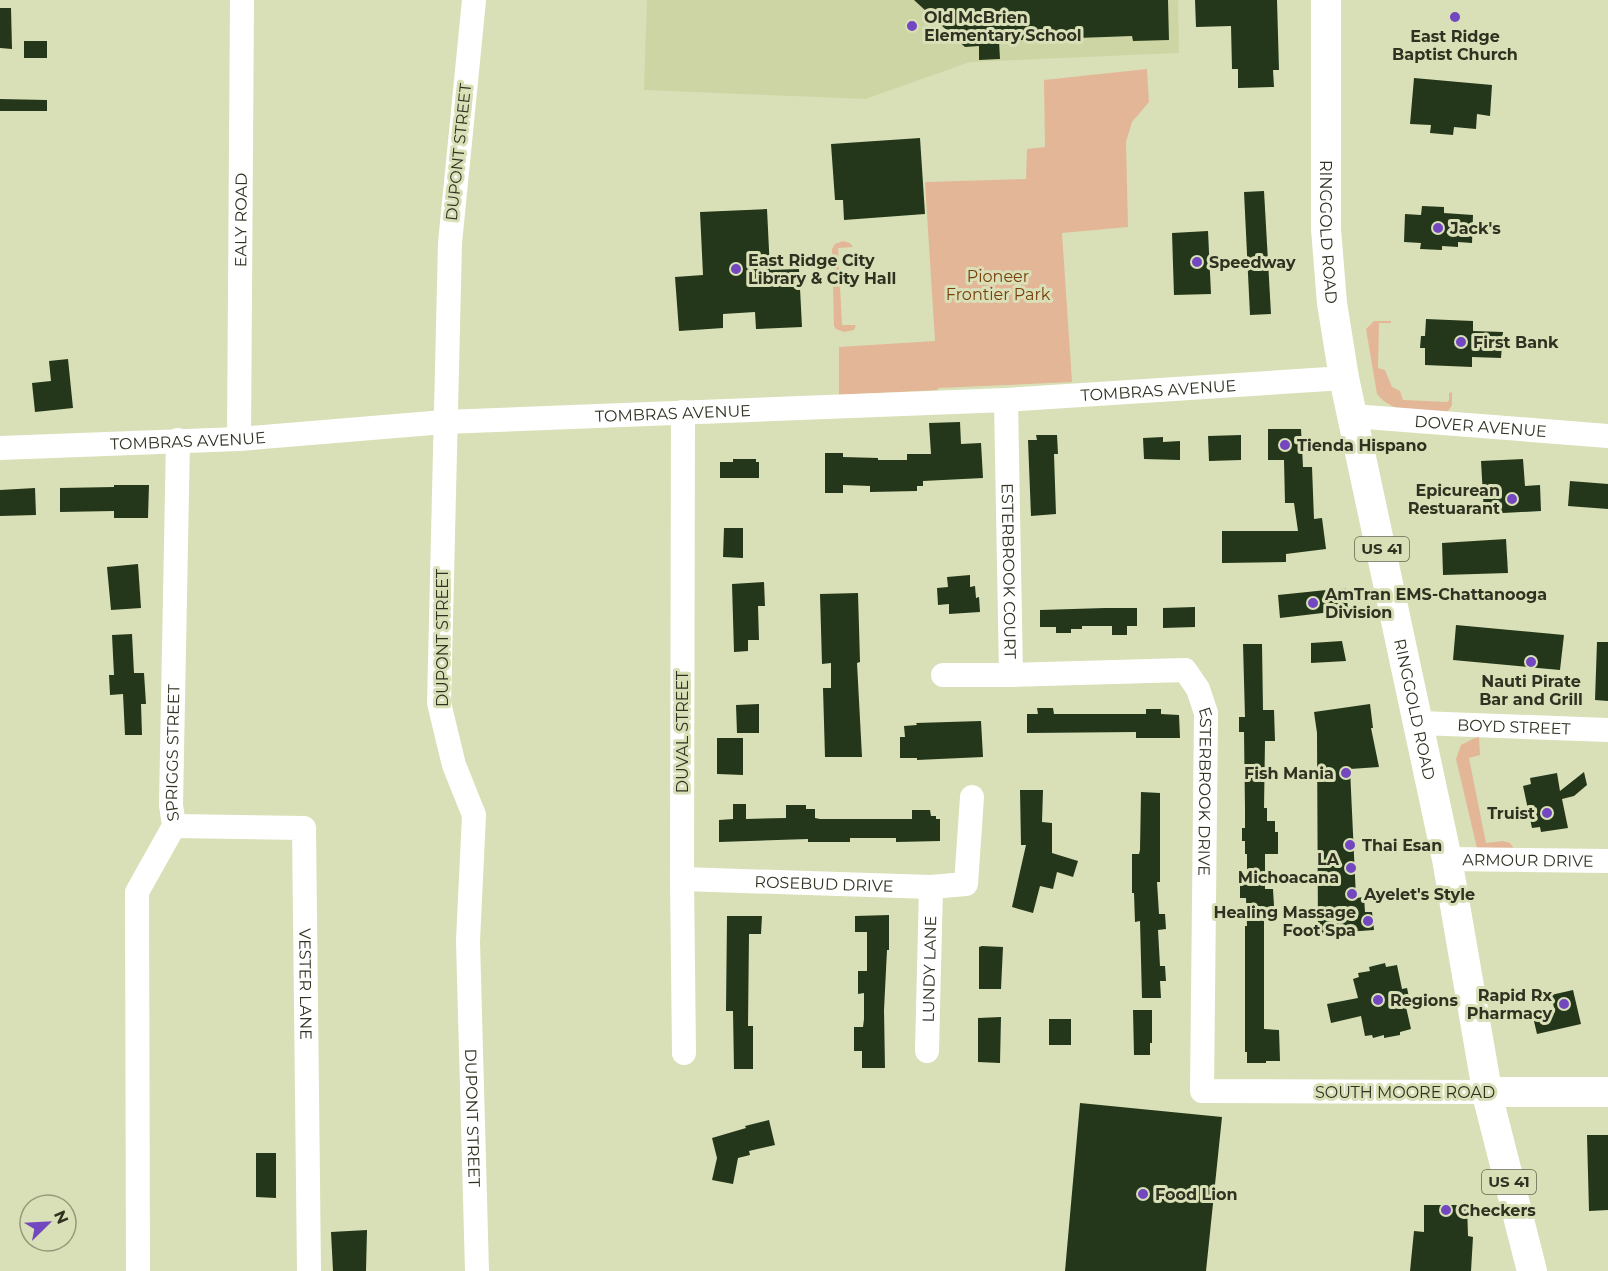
<svg xmlns="http://www.w3.org/2000/svg" width="1608" height="1271" viewBox="0 0 1608 1271" font-family="Montserrat,sans-serif">
<style>
.built{fill:#cdd5a5}
.green{fill:#e3b697}
.building{fill:#24371a}
.lines{fill:none;stroke-linecap:round;stroke-linejoin:round}
.minor{stroke:#fff;stroke-width:24}
.major{stroke:#fff;stroke-width:30}
.poi-dot{fill:#7247c0;stroke:#d9e0b7;stroke-width:2}
.labels{text-anchor:middle;stroke-width:6;stroke-linejoin:round;paint-order:stroke}
.shield{fill:#d9e0b7;stroke:#62664e;stroke-width:1.5}
.shield-label{font-size:15px;font-weight:bold;fill:#2f3121}
.poi-label{font-size:16px;font-weight:bold;fill:#2f3121;stroke:#d9e0b7;text-anchor:start}
.street-label{font-size:16px;fill:#2f3121;stroke:#d9e0b7}
.park-label{font-size:16px;fill:#783f0b;stroke:#d9e0b7}
</style>
<rect width="100%" height="100%" fill="#d9e0b7"/>
<polygon class="built" points="647,0 1178,0 1179,53 970,62 865,99 644,90"/>
<g class="green">
<polygon points="1147,69 1149,102 1132,122 1126,142 1128,227 1062,233 1072,382 938,388 938,390 839,395 839,347 935,341 925,182 1026,179 1027,149 1045,147 1044,80"/>
<polygon points="843,241 850,243 853,247 838,248 842,325 856,325 854,330 844,332 836,329 834,326 832,249 835,244"/>
<path d="M 1374,321 L 1391,321 L 1391,323 L 1379,323 L 1378,368 L 1385,370 L 1392,387 L 1400,391 L 1403,400 L 1447,402 L 1449,400 L 1449,393 L 1452,392 L 1452,405 L 1445,416 C 1422,413 1391,413 1377,394 L 1366,329 Z"/>
<polygon points="1479,736 1480,755 1469,758 1486,843 1503,841 1510,843 1514,849 1477,848 1456,759 1461,745"/>
</g>
<g class="building">
<polygon points="914,0 1168,0 1169,40 1133,41 1132,36 999,41 1000,59 979,60 979,46 965,47"/>
<polygon points="1195,0 1277,0 1279,70 1273,70 1274,87 1238,88 1238,69 1232,69 1231,26 1196,27"/>
<polygon points="0,8 11,8 12,49 0,48"/>
<rect x="24" y="41" width="23" height="17"/>
<polygon points="1414,78 1492,85 1490,116 1477,114 1476,129 1454,127 1453,135 1430,133 1431,125 1410,124"/>
<polygon points="0,99 47,100 47,111 0,111"/>
<polygon points="920,138 925,214 844,220 843,200 835,200 831,144"/>
<polygon points="1264,191 1271,314 1250,315 1244,192"/>
<polygon points="1422,206 1444,207 1444,213 1473,215 1472,243 1458,242 1458,247 1442,246 1442,250 1420,249 1421,243 1404,242 1405,214 1421,215"/>
<polygon points="767,209 770,270 799,269 802,327 756,329 755,312 723,314 723,328 679,331 675,277 703,275 700,212"/>
<polygon points="1208,231 1211,294 1174,295 1172,233"/>
<polygon points="1426,319 1473,321 1473,331 1503,332 1501,358 1472,357 1472,367 1425,365 1425,348 1420,348 1421,336 1425,336"/>
<polygon points="68,359 73,408 35,412 32,383 51,381 49,361"/>
<polygon points="960,422 961,444 981,443 983,478 923,481 923,486 917,486 917,491 870,492 870,486 843,485 843,493 825,493 825,453 843,453 843,457 878,458 878,460 907,460 907,454 931,454 929,423"/>
<polygon points="1268,429 1301,429 1303,467 1312,467 1314,519 1322,518 1326,549 1286,554 1286,562 1222,563 1222,531 1298,531 1294,503 1285,503 1284,460 1268,460"/>
<polygon points="1036,435 1057,435 1058,454 1054,454 1056,514 1031,516 1028,440 1037,440"/>
<polygon points="1241,435 1241,460 1209,461 1208,436"/>
<polygon points="1163,437 1163,442 1180,441 1180,460 1144,459 1143,438"/>
<polygon points="733,459 756,459 756,462 759,462 759,478 720,478 720,462 733,462"/>
<polygon points="1523,459 1525,486 1540,485 1541,511 1484,514 1481,461"/>
<polygon points="1570,481 1608,484 1608,509 1568,506"/>
<polygon points="114,485 149,485 148,518 114,518 114,511 60,512 60,488 114,487"/>
<polygon points="35,488 36,515 0,516 0,490"/>
<polygon points="724,528 743,528 743,558 723,557"/>
<polygon points="1506,539 1508,573 1443,575 1442,543"/>
<polygon points="138,564 141,608 111,610 107,567"/>
<polygon points="970,575 970,587 975,586 976,598 979,597 980,612 949,614 949,604 938,605 937,588 948,587 947,577"/>
<polygon points="764,582 765,606 758,606 759,640 748,640 748,651 734,652 732,584"/>
<polygon points="1346,588 1348,610 1280,618 1278,595"/>
<polygon points="858,593 860,662 857,663 862,757 825,757 823,688 831,688 831,663 822,664 820,594"/>
<polygon points="1195,607 1195,627 1163,628 1163,608"/>
<polygon points="1105,608 1137,608 1137,626 1127,626 1127,635 1112,635 1112,626 1082,626 1082,629 1071,629 1071,633 1056,633 1056,627 1040,627 1040,610"/>
<polygon points="1456,625 1564,635 1560,670 1453,660"/>
<polygon points="132,634 134,673 144,673 146,704 141,704 142,735 125,735 123,694 110,695 109,675 114,675 112,635"/>
<polygon points="1342,641 1346,661 1311,663 1311,643"/>
<polygon points="1597,642 1608,642 1608,701 1595,700"/>
<polygon points="1243,644 1262,644 1263,710 1274,710 1275,741 1265,741 1264,808 1267,808 1267,821 1275,821 1275,832 1278,832 1278,854 1265,854 1265,889 1273,889 1274,906 1264,908 1264,1029 1279,1030 1280,1061 1266,1061 1266,1063 1247,1063 1247,1052 1245,1052 1245,926 1247,926 1246,898 1240,898 1240,882 1247,882 1247,854 1245,854 1245,841 1242,841 1242,828 1245,828 1245,808 1244,732 1239,732 1239,717 1245,717"/>
<polygon points="759,704 759,733 737,733 736,705"/>
<polygon points="1370,704 1373,728 1371,728 1379,767 1350,769 1356,898 1364,897 1365,912 1372,912 1374,930 1318,934 1317,733 1314,712"/>
<polygon points="1037,708 1053,708 1054,714 1146,714 1146,709 1161,709 1161,714 1179,715 1180,738 1136,738 1136,732 1027,733 1027,714 1038,714"/>
<polygon points="981,721 983,757 917,760 917,758 900,758 900,737 905,737 904,726 917,725 916,723"/>
<polygon points="717,738 743,738 743,775 717,774"/>
<polygon points="1584,772 1587,785 1574,796 1562,799 1568,828 1541,832 1540,827 1532,828 1523,786 1531,784 1530,778 1557,773 1560,791"/>
<polygon points="1020,790 1043,790 1042,822 1052,823 1052,853 1078,861 1073,877 1057,872 1053,889 1040,886 1033,913 1012,907 1026,845 1021,845"/>
<polygon points="1141,792 1160,793 1160,882 1157,882 1159,914 1165,914 1166,929 1158,930 1160,966 1165,966 1166,981 1160,981 1161,998 1142,998 1140,921 1135,922 1134,893 1132,893 1132,854 1139,854 1140,850"/>
<polygon points="733,804 746,804 746,819 786,818 786,805 806,805 806,809 815,809 815,818 820,819 912,819 912,810 930,810 931,816 936,816 936,819 940,819 940,841 896,842 896,838 850,838 850,842 808,842 808,839 719,842 719,820 733,819"/>
<polygon points="889,915 889,950 887,950 884,1010 885,1068 862,1068 862,1051 854,1051 854,1027 863,1027 864,1019 864,993 858,994 858,971 867,971 867,932 855,932 855,916"/>
<polygon points="727,916 762,916 761,934 749,934 748,1026 753,1026 753,1069 734,1069 733,1011 726,1011"/>
<polygon points="982,946 1003,947 1001,989 979,989 979,947"/>
<polygon points="1385,963 1386,967 1397,965 1402,989 1407,988 1411,1006 1406,1007 1411,1029 1400,1032 1400,1035 1384,1038 1384,1035 1373,1038 1372,1035 1365,1036 1361,1016 1331,1023 1327,1004 1358,998 1353,979 1359,977 1358,973 1370,971 1369,967"/>
<polygon points="1573,990 1581,1024 1537,1034 1533,1017 1555,1012 1551,995"/>
<polygon points="1133,1010 1152,1010 1152,1043 1150,1043 1150,1055 1134,1055"/>
<polygon points="1001,1017 1000,1063 978,1062 978,1018"/>
<rect x="1049" y="1019" width="22" height="26"/>
<polygon points="1080,1103 1222,1117 1206,1271 1065,1271"/>
<polygon points="769,1120 775,1145 749,1151 750,1155 738,1158 733,1184 712,1180 717,1158 712,1138 746,1128 745,1126"/>
<polygon points="1587,1135 1608,1135 1608,1210 1589,1211"/>
<polygon points="256,1153 276,1153 276,1198 256,1197"/>
<polygon points="1424,1205 1467,1205 1468,1236 1473,1237 1471,1271 1410,1271 1414,1231 1424,1232"/>
<polygon points="367,1230 366,1271 333,1271 331,1232"/>
</g>
<g class="lines">
<g class="minor">
<path id="s1" d="M 474,0 L 450,243 L 439,703 L 454,765 L 474,815 L 468,941 L 477,1271"/>
<path id="s2" d="M 1006,400 L 1011,675"/>
<polyline points="683,412 682,879 684,1053"/>
<path id="s3" d="M 1353,416 L 1608,436"/>
<path id="s4" d="M 239,439 L 242,0"/>
<path id="s5" d="M 0,448 L 239,439 L 444,422 L 1006,400 L 1344,378"/>
<path id="s6" d="M 943,675 L 1011,675 L 1185,670 L 1198,689 L 1206,713 L 1202,1091 L 1487,1092"/>
<path id="s7" d="M 1420,723 L 1608,730"/>
<path id="s8" d="M 174,826 L 304,828 L 309,1271"/>
<path id="s9" d="M 1447,859 L 1608,861"/>
<path id="s10" d="M 682,879 L 931,887 L 966,884 L 972,797"/>
<path id="s11" d="M 927,1051 L 931,887"/>
<path id="s12" d="M 138,1271 L 137,892 L 174,826 L 171,805 L 178,440"/>
</g>
<g class="major">
<path id="s13" d="M 1326,0 L 1326,229 L 1332,303 L 1344,378 L 1447,859 L 1489,1102 L 1532,1271"/>
<polyline points="1487,1092 1608,1092"/>
</g>
</g>
<g class="poi-dot">
<circle cx="1455" cy="17" r="6"/>
<circle cx="912" cy="26" r="6"/>
<circle cx="1438" cy="228" r="6"/>
<circle cx="1197" cy="262" r="6"/>
<circle cx="736" cy="269" r="6"/>
<circle cx="1461" cy="342" r="6"/>
<circle cx="1285" cy="445" r="6"/>
<circle cx="1512" cy="499" r="6"/>
<circle cx="1313" cy="603" r="6"/>
<circle cx="1531" cy="662" r="6"/>
<circle cx="1346" cy="773" r="6"/>
<circle cx="1547" cy="813" r="6"/>
<circle cx="1350" cy="845" r="6"/>
<circle cx="1351" cy="868" r="6"/>
<circle cx="1352" cy="894" r="6"/>
<circle cx="1368" cy="921" r="6"/>
<circle cx="1378" cy="1000" r="6"/>
<circle cx="1564" cy="1004" r="6"/>
<circle cx="1143" cy="1194" r="6"/>
<circle cx="1446" cy="1210" r="6"/>
</g>
<g class="labels">
<g class="shield">
<rect x="1355" y="537" width="54" height="24" rx="4.5"/>
<rect x="1482" y="1170" width="54" height="24" rx="4.5"/>
</g>
<g class="shield-label">
<text x="1382" y="554">US 41</text>
<text x="1509" y="1187">US 41</text>
</g>
<g class="poi-label">
<text x="924" y="23">Old McBrien<tspan x="924" dy="18">Elementary School</tspan></text>
<text x="1455" y="42" text-anchor="middle">East Ridge<tspan x="1455" dy="18">Baptist Church</tspan></text>
<text x="1450" y="234">Jack's</text>
<text x="748" y="266">East Ridge City<tspan x="748" dy="18">Library &amp; City Hall</tspan></text>
<text x="1209" y="268">Speedway</text>
<text x="1473" y="348">First Bank</text>
<text x="1297" y="451">Tienda Hispano</text>
<text x="1500" y="496" text-anchor="end">Epicurean<tspan x="1500" dy="18">Restuarant</tspan></text>
<text x="1325" y="600">AmTran EMS-Chattanooga<tspan x="1325" dy="18">Division</tspan></text>
<text x="1531" y="687" text-anchor="middle">Nauti Pirate<tspan x="1531" dy="18">Bar and Grill</tspan></text>
<text x="1334" y="779" text-anchor="end">Fish Mania</text>
<text x="1535" y="819" text-anchor="end">Truist</text>
<text x="1362" y="851">Thai Esan</text>
<text x="1339" y="865" text-anchor="end">LA<tspan x="1339" dy="18">Michoacana</tspan></text>
<text x="1364" y="900">Ayelet's Style</text>
<text x="1356" y="918" text-anchor="end">Healing Massage<tspan x="1356" dy="18">Foot Spa</tspan></text>
<text x="1552" y="1001" text-anchor="end">Rapid Rx<tspan x="1552" dy="18">Pharmacy</tspan></text>
<text x="1390" y="1006">Regions</text>
<text x="1155" y="1200">Food Lion</text>
<text x="1458" y="1216">Checkers</text>
</g>
<g class="street-label">
<text transform="translate(458 152) rotate(-84)" y="6">DUPONT STREET</text>
<text dy="6" stroke="none"><textPath href="#s4" startOffset="219">EALY ROAD</textPath></text>
<text dy="6" stroke="none"><textPath href="#s13" startOffset="232">RINGGOLD ROAD</textPath></text>
<text dy="6" stroke="none"><textPath href="#s5" startOffset="1160">TOMBRAS AVENUE</textPath></text>
<text dy="6" stroke="none"><textPath href="#s5" startOffset="674">TOMBRAS AVENUE</textPath></text>
<text dy="6" stroke="none"><textPath href="#s3" startOffset="128">DOVER AVENUE</textPath></text>
<text dy="6" stroke="none"><textPath href="#s5" startOffset="188">TOMBRAS AVENUE</textPath></text>
<text dy="6" stroke="none"><textPath href="#s2" startOffset="171">ESTERBROOK COURT</textPath></text>
<text transform="translate(442 638) rotate(-90)" y="6">DUPONT STREET</text>
<text dy="6" stroke="none"><textPath href="#s13" startOffset="718">RINGGOLD ROAD</textPath></text>
<text dy="6" stroke="none"><textPath href="#s7" startOffset="94">BOYD STREET</textPath></text>
<text transform="translate(682 732) rotate(-90)" y="6">DUVAL STREET</text>
<text dy="6" stroke="none"><textPath href="#s12" startOffset="528">SPRIGGS STREET</textPath></text>
<text dy="6" stroke="none"><textPath href="#s6" startOffset="369">ESTERBROOK DRIVE</textPath></text>
<text dy="6" stroke="none"><textPath href="#s9" startOffset="81">ARMOUR DRIVE</textPath></text>
<text dy="6" stroke="none"><textPath href="#s10" startOffset="142">ROSEBUD DRIVE</textPath></text>
<text dy="6" stroke="none"><textPath href="#s11" startOffset="82">LUNDY LANE</textPath></text>
<text dy="6" stroke="none"><textPath href="#s8" startOffset="286">VESTER LANE</textPath></text>
<text x="1405" y="1098">SOUTH MOORE ROAD</text>
<text dy="6" stroke="none"><textPath href="#s1" startOffset="1125">DUPONT STREET</textPath></text>
</g>
<g class="park-label">
<text x="998" y="282">Pioneer<tspan x="998" dy="18">Frontier Park</tspan></text>
</g>
</g>
<g transform="translate(48 1223) rotate(66)"><circle r="28" fill="#d9e0b7" stroke="#959a7b" stroke-width="1.5"/>
<path d="M0-4.5L10 22L0 15L-10 22Z" fill="#7247c0"/>
<text y="-9" font-size="16" font-weight="bold" text-anchor="middle" fill="#2f3121">N</text>
</g>
</svg>
